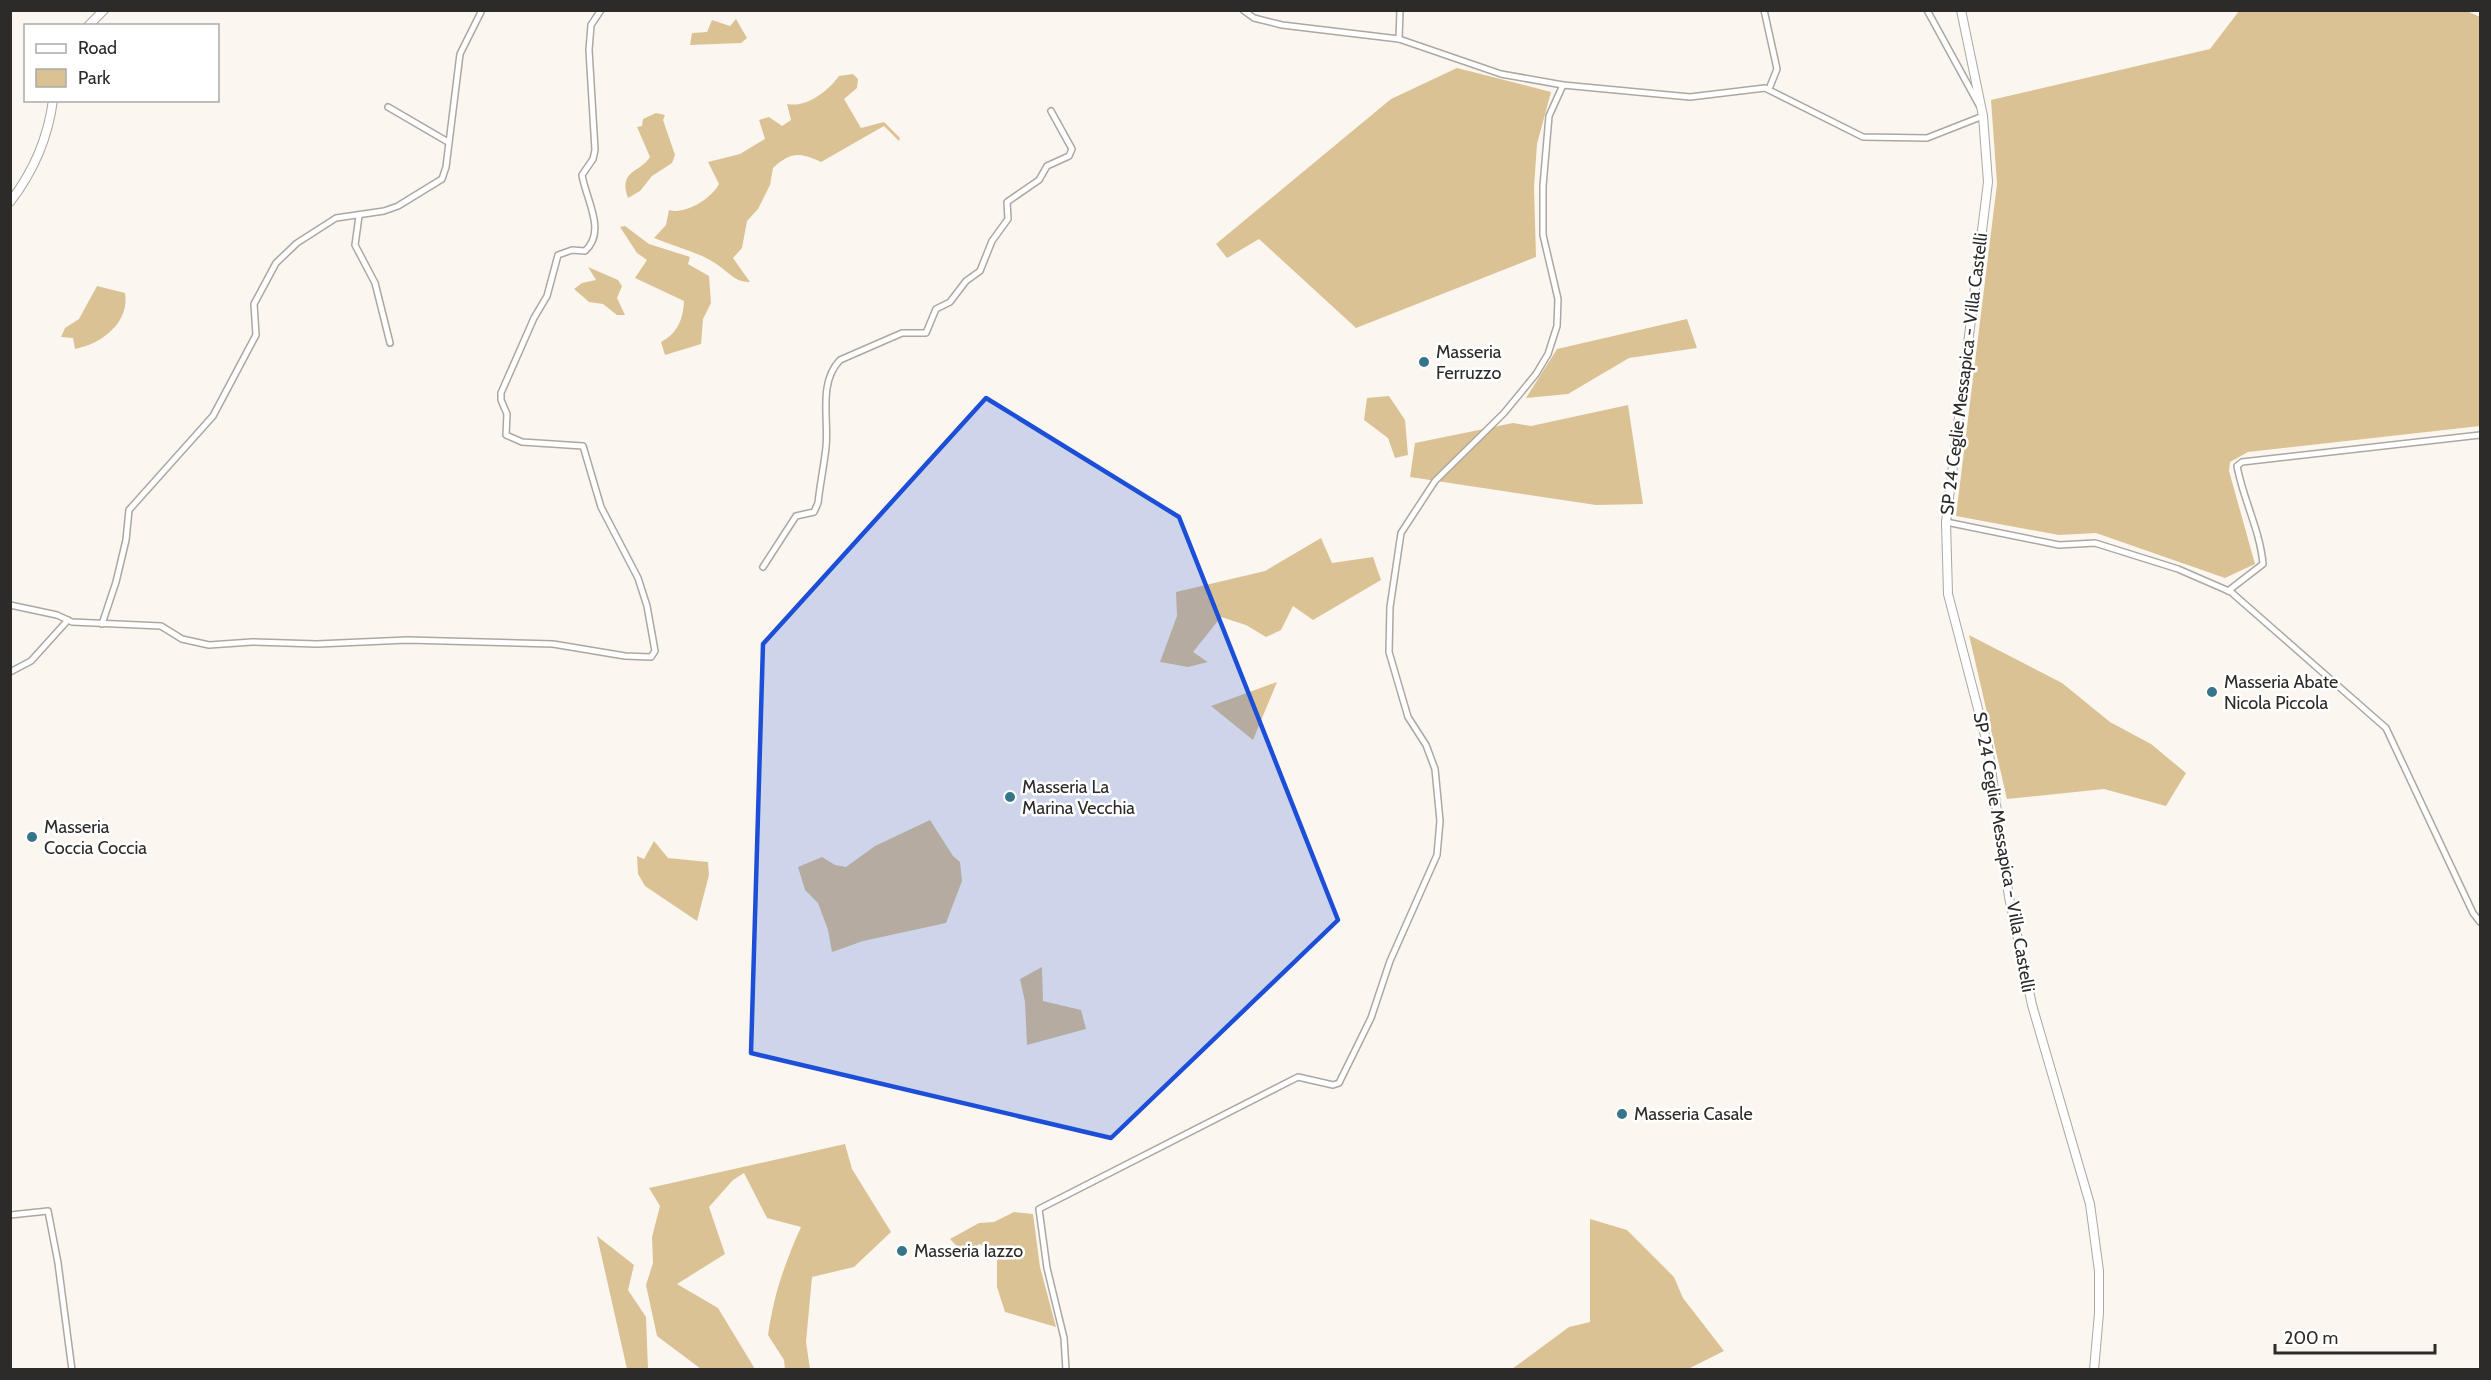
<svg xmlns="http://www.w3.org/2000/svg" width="2491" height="1380" viewBox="0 0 2491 1380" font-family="Cabin,sans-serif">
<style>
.green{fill:#dbc294}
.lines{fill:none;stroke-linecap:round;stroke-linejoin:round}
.street-casing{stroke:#aca8a1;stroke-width:8}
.secondary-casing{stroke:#aca8a1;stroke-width:10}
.street{stroke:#fff;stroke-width:5}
.secondary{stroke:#fff;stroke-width:8}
.marked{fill:#1d4ed8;fill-opacity:0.2;stroke:#1d4ed8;stroke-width:4.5;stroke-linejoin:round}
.poi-dot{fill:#37758b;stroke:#fff;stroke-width:2}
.labels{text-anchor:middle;stroke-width:5;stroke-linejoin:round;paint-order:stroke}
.poi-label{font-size:18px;fill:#2d2b29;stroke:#fff;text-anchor:start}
.street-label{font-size:18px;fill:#2d2b29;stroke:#fff}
</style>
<rect width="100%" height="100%" fill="#fbf7f0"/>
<g class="green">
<polygon points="2467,11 2480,17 2480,426 2248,452 2230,462 2229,471 2255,564 2225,578 2096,533 2059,535 1956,516 1997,184 1991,100 2210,49 2239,11"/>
<polygon points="736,19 747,38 741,43 690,45 692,33 707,32 712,20 730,26"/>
<polygon points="1457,68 1551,92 1537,144 1534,187 1536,257 1356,328 1259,239 1227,258 1216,244 1391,99"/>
<path d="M 853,74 L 858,79 L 857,88 L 844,99 L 861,128 L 884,122 L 900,138 L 899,141 L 884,126 L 821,162 C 799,152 791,152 773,168 L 770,185 L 758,209 L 747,221 L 742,248 L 733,258 L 750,282 C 737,282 732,276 722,268 C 701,252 678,248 654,238 L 666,225 L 669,210 C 685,215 711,199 719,184 L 708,162 L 740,154 L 765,139 L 759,120 L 769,117 L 782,126 L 791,120 L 787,104 C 807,108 828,91 839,76 Z"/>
<path d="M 656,113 L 665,115 L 663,120 L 675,155 L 672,163 L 652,176 L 640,191 L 628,198 C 618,170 640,173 650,157 L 637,127 L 642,126 L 643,119 Z"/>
<path d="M 625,226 L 649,244 L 690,257 L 688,264 L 709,276 L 711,303 L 703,319 L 701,344 L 665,355 L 661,342 C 678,333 683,319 684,301 L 635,278 L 647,260 L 637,253 L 620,227 Z"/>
<polygon points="588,267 618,280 622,286 617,298 625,315 617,315 603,304 589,302 574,289 582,283 596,280"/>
<path d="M 97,286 L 125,293 C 130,322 102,344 75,349 L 73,338 L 61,337 L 65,328 L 79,319 Z"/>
<polygon points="1687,319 1697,348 1629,358 1568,394 1526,398 1557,349"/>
<polygon points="1389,396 1405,420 1408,455 1395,458 1388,438 1364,420 1367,398"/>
<polygon points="1628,405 1643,504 1596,505 1410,477 1415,443 1513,423 1531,426"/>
<polygon points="1321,538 1332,563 1373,557 1381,580 1313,620 1293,606 1281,630 1266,637 1246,625 1221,617 1193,652 1208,662 1188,667 1160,662 1177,616 1176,592 1265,571"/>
<polygon points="1969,635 2062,683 2110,722 2151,744 2186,773 2166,806 2104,789 2007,799"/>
<polygon points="1277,682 1253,740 1211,706"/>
<polygon points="930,820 953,856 960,862 962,881 946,923 863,941 832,952 828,930 818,903 805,890 798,867 822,857 835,865 846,867 875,846"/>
<polygon points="654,841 668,858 708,862 709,875 697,921 645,886 638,874 637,856 644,859"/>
<polygon points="1042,967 1043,1001 1081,1010 1086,1029 1027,1045 1025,1002 1020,979"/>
<path d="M 845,1144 L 852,1169 L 891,1232 L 854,1267 L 812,1277 L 806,1342 L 810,1369 L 785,1369 L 784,1360 L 768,1335 C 774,1294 784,1265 801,1227 L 767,1218 L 744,1173 L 733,1180 L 709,1207 L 725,1254 L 677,1284 L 718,1308 L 755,1369 L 701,1369 L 657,1336 L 646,1285 L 653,1263 L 652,1237 L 660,1206 L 649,1188 Z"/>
<polygon points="1014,1212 1033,1214 1040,1267 1056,1327 1005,1312 997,1287 997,1252 979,1244 966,1256 950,1239 979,1223 994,1222"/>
<polygon points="1590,1219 1627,1230 1674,1277 1683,1298 1724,1351 1688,1369 1512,1369 1569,1327 1590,1322"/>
<polygon points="597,1236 634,1265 628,1290 646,1317 648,1369 627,1369"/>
</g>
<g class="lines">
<g class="street-casing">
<g id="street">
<polyline points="1243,10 1254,18 1282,25 1399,39 1501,74 1563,85 1690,97 1765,88 1863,137 1927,138 1983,116"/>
<polyline points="1764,10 1777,69 1769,89"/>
<polyline points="1927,10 1979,105"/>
<polyline points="1399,39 1400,10"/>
<polyline points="388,107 448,142"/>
<polyline points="359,216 355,245 375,283 390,343"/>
<polyline points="1946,522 2059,545 2095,543 2178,569 2231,592 2386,728 2473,913 2480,922"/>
<path d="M 763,567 L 796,516 L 814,512 L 818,503 C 820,484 824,466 826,447 C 829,419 818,383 840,360 L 902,333 L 926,333 L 936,309 L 950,302 L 966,281 L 980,271 L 992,241 L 1008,219 L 1007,202 L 1039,180 L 1047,166 L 1069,156 L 1072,149 L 1051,111"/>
<path d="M 2228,591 L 2263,564 C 2260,530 2243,499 2237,466 L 2242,462 L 2480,435"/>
<path d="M 10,605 L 57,615 L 72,622 L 161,626 L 182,639 L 209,645 L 252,642 L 317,644 L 407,640 L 553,644 L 625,656 L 651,657 L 655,651 L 647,606 L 638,578 L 601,507 L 583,446 L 522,442 L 506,435 L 507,414 L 501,400 L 501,393 L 534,318 L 547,296 L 558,255 L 572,250 L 585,251 C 607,231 586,200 582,175 L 593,159 L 595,150 L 589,50 L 591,25 L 601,10"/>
<polyline points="102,624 116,582 126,540 129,510 213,416 256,335 254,304 276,263 297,243 336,218 384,211 398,206 442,179 446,167 460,54 482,10"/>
<polyline points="10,672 31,661 68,620"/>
<polyline points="10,1215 48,1211 58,1263 72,1370"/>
<polyline points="1066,1370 1064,1338 1047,1268 1039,1209 1298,1077 1333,1085 1339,1083 1371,1018 1390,961 1437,855 1440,821 1435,769 1426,745 1408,717 1389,652 1390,607 1401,533 1435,481 1504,413 1536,374 1548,354 1557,326 1558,299 1543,235 1543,186 1549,116 1563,85"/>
</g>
</g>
<g class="secondary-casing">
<g id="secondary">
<polyline points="1961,10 1983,116 1988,182 1946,522 1948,594 1988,747 2009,897 2032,1005 2090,1204 2099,1271 2099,1313 2094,1370"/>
<polyline points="88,26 104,10"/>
<path d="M 10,202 C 34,171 48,138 53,100"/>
</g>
</g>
<use href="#street" class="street"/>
<use href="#secondary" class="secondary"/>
</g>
<path class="marked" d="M 986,398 L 1179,517 L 1338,920 L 1111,1138 L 751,1053 L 763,644 Z"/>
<g class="poi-dot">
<circle cx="1424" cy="362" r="6"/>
<circle cx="2212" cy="692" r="6"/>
<circle cx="1010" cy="797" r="6"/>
<circle cx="32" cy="837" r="6"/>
<circle cx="1622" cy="1114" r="6"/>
<circle cx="902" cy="1251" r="6"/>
</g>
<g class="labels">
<g class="poi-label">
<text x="1436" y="358">Masseria<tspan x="1436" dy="21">Ferruzzo</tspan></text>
<text x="2224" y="688">Masseria Abate<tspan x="2224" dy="21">Nicola Piccola</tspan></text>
<text x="1022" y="793">Masseria La<tspan x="1022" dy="21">Marina Vecchia</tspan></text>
<text x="44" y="833">Masseria<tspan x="44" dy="21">Coccia Coccia</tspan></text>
<text x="1634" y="1120">Masseria Casale</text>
<text x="914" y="1257">Masseria Iazzo</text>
</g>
<g class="street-label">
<text transform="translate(1964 374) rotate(-83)" y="6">SP 24 Ceglie Messapica - Villa Castelli</text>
<text transform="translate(2004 852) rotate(80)" y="6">SP 24 Ceglie Messapica - Villa Castelli</text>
</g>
</g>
<rect width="2491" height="1380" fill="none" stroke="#2d2b29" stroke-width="24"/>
<rect x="24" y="24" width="195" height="78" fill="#ffffff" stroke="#abaaa9" stroke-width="1.5"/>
<rect x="36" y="44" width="30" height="9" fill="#ffffff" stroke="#abaaa9" stroke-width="1.5"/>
<text x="78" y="54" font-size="18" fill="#2d2b29">Road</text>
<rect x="36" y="69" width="30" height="18" fill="#dbc294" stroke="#abaaa9" stroke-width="1.5"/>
<text x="78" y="84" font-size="18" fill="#2d2b29">Park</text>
<path d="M2275 1344v9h160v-9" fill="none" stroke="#2d2b29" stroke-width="3"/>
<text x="2284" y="1344" font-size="18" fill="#2d2b29" stroke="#ffffff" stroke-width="4.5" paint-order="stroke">200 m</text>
</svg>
